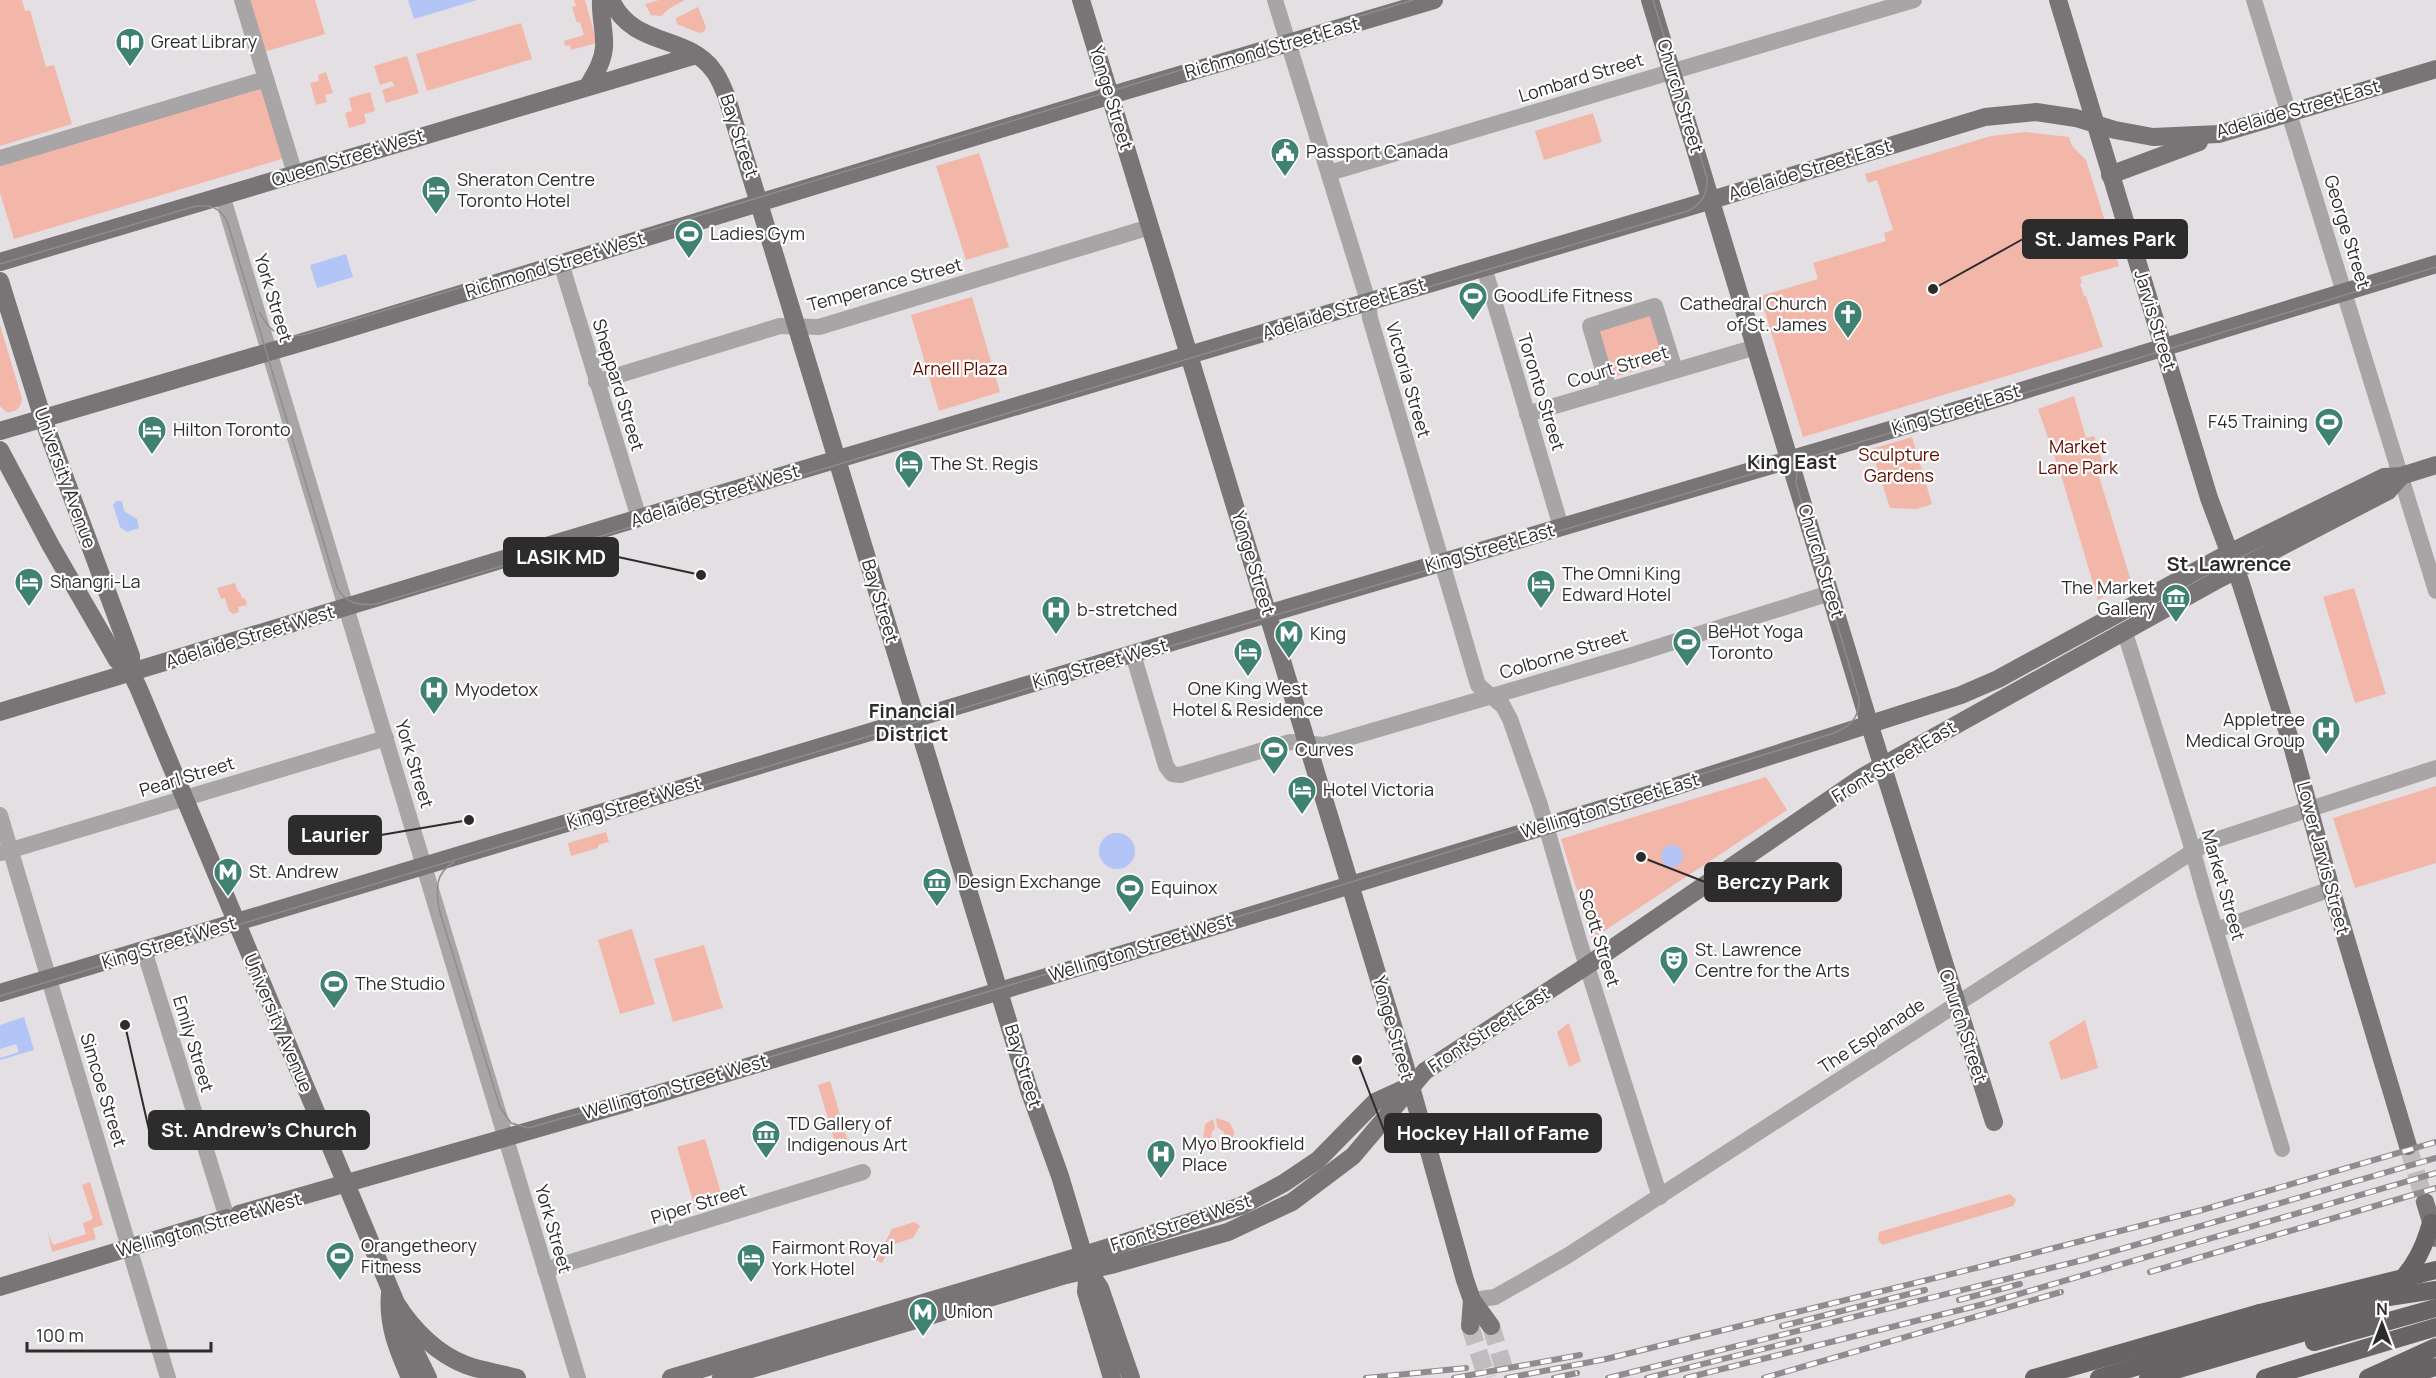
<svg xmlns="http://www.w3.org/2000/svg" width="2436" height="1378" viewBox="0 0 2436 1378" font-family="Manrope,sans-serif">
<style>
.green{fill:#f3b7aa}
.water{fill:#b3c5f6}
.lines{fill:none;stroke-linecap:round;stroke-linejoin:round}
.major-tunnel{stroke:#bfbbbe;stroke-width:18;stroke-dasharray:18 9;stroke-linecap:butt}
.minor{stroke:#a8a5a6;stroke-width:16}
.major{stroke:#797475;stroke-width:18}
.highway{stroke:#686364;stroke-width:18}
.tram{stroke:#8e8c8e;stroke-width:1.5}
.rail-casing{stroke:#8e8c8e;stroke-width:6}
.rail{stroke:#fff;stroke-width:4;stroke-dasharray:11;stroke-linecap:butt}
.highway-bridge{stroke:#686364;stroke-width:18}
.labels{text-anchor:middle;stroke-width:4.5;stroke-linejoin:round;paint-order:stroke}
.poi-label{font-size:18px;fill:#2d2c2d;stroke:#fff;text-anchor:start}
.street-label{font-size:18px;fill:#2d2c2d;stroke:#fff}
.park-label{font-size:18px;fill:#620c00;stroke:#fff}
.neighbourhood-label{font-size:20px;font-weight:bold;fill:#2d2c2d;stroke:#fff}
.leader{fill:none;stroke:#2d2c2d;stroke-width:2}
.callout-dot{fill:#2d2c2d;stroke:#fff;stroke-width:2}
.callout{fill:#2d2c2d;stroke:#2d2c2d;stroke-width:2}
.callout-label{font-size:20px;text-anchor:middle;font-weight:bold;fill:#fff}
</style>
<rect width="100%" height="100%" fill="#e3dfe2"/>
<g class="green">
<polygon points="0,0 22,0 25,11 30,10 46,67 54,65 72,124 0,146"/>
<polygon points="248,0 315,0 325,34 264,52"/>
<polygon points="574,0 585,0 597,43 571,50 570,45 565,46 564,41 584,35 580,22 577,23 572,7 576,6"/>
<polygon points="659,0 685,0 670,8 661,16 651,15 645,4"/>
<polygon points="698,7 706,27 704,32 699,33 677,24 676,18"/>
<polygon points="521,23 532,59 427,91 416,54"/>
<polygon points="407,56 419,93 386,103 382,90 394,86 392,81 380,85 374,66"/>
<polygon points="326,72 333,93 325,95 327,102 316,105 310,83 319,81 318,75"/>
<polygon points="263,85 282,159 14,239 0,193 0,165"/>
<polygon points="370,92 375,111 364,114 366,123 349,128 345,113 352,111 349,98"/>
<polygon points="1593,113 1602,142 1544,160 1535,131"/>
<polygon points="2025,132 2069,137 2072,146 2086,160 2119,266 2080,277 2082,283 2080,284 2084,296 2086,296 2103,347 1803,437 1760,296 1818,279 1813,263 1886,241 1884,233 1893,230 1877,180 1868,183 1865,174 1991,136"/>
<polygon points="979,153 1009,247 966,260 936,166"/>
<polygon points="972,297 1000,392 939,411 911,315"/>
<polygon points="1650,314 1666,361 1611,378 1595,331"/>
<path d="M 0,325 L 22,399 C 21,408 15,413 6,412 L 0,406 Z"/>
<polygon points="2074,396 2086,438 2094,436 2104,467 2097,470 2131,581 2098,600 2061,475 2038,409"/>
<polygon points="1912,437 1932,504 1917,509 1890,508 1871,449"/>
<polygon points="235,583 238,592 240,592 242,598 245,598 247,605 238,607 239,612 233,614 229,611 225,598 221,599 217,588"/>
<polygon points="2354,588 2386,694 2355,703 2323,597"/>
<polygon points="1766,777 1787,810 1592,939 1561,839"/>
<polygon points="2436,786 2436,863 2355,888 2333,818"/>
<polygon points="606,832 609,842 598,845 598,848 571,856 568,843"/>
<polygon points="632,929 655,1004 620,1014 598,940"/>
<polygon points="704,945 723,1008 673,1022 654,959"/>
<polygon points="2085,1020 2098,1068 2061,1080 2049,1042"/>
<polygon points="1569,1023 1581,1061 1569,1067 1557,1032"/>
<polygon points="830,1081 849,1145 837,1149 818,1085"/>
<polygon points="1216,1118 1229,1122 1234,1131 1233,1141 1221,1149 1208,1146 1203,1139 1205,1124 1213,1119 1215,1128 1211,1134 1212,1138 1218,1141 1224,1138 1224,1132 1217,1127"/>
<polygon points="705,1139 722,1196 708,1200 709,1204 695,1208 677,1147"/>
<polygon points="90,1182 103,1225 93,1228 96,1239 52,1252 48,1233 53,1245 86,1234 83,1223 93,1219 82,1185"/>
<polygon points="2010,1194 2016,1200 2013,1206 1882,1245 1878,1239 1879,1232"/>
<polygon points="914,1222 920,1226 913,1238 891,1245 882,1263 876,1260 892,1229"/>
</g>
<g class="water">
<polygon points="408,0 477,0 414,19"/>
<polygon points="346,254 353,277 317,288 310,265"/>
<polygon points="116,501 122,501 124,511 137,519 139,528 127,532 120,527 113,505"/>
<circle cx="1117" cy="851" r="18"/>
<circle cx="1672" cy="856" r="11"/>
<polygon points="24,1017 34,1050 0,1060 0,1058 19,1052 16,1044 0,1049 0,1025"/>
</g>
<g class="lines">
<g class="major-tunnel">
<polyline points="2408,1146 2425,1202"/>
<polyline points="1470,1326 1487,1378"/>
<polyline points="1491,1326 1507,1378"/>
</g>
<g class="minor">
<polyline points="242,0 295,174"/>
<polyline points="1275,0 1368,301 1370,318 1478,685 1503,706 1510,719 1540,805 1580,944 1660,1197"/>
<polyline points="2254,0 2436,591"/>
<polyline points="0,158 266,79"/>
<polyline points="1329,173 1914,0"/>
<polyline points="222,195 578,1378"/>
<polyline points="561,263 639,518"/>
<polyline points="1484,267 1561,527"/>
<polyline points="596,382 780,326 819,327 1150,227"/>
<polyline points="1609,390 1590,326 1655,306 1675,370"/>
<polyline points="1527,414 1756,347"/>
<polyline points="2125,633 2188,834 2206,899 2282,1149"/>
<polyline points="1133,654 1166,766 1172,774 1180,775 1290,742 1324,745 1629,656 1830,593"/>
<polyline points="0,815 168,1378"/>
<polyline points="1,853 386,738"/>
<polyline points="2216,930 2331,889"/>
<polyline points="144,950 227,1218 239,1214"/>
<polyline points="545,1270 863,1172"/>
<polyline points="1472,1300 1495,1297 1567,1256 2192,852 2209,842 2436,768"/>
</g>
<g class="major">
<path d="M 611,0 C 633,48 687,34 713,70 C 719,77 722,86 726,95 L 1029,1090 L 1060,1176 L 1088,1270 L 1100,1288 L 1131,1378"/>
<polyline points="1081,0 1404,1062 1465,1280 1472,1300 1491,1326"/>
<polyline points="1650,0 1870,726 1994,1122"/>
<polyline points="2058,0 2209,498 2241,584 2293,749 2331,889 2408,1146"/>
<path d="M 588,86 C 595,74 603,62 604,47 C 605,31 600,16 601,0"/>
<polyline points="2110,175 2199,142"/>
<polyline points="0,262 696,55"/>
<polyline points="0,281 43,419 131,656 131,673"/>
<polyline points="0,431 330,334 1125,91 1434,0"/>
<path d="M 0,450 L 51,546 L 117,660 L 131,673 L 138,687 L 396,1303 C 412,1329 437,1354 466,1365 C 482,1371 500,1373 517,1378"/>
<polyline points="0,712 639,518 1695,205 1985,117 2036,112 2076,118 2115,130 2153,137 2219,134 2436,69"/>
<polyline points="0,993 1030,684 1995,399 2436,264"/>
<polyline points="2425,1202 2436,1238"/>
<polyline points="239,1214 654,1095 1219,925 1664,790 1961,695 1998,679 2229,553 2384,477 2401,476 2436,465"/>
<polyline points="1088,1270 1086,1292 1112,1378"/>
<polyline points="0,1287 227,1218"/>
<path d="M 390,1293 C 387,1325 398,1350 410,1378"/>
<polyline points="405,1318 411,1343 428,1378"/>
<polyline points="1470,1326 1472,1300"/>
<polyline points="671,1378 1084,1255 1241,1206 1284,1183 1318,1160 1375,1102 1410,1086"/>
<polyline points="721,1378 1066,1275 1111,1265 1228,1232 1292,1202 1353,1156 1425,1071 1588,965 1864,776 2219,579 2388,491 2401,476"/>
</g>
<g class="highway">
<path d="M 2397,1285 C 2415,1266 2424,1248 2431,1223"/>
<polyline points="2314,1342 2436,1308"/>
<polyline points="2034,1378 2260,1313"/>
<polyline points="2099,1378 2292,1320 2382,1298 2436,1290"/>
<polyline points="2148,1378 2377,1311"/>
<polyline points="2265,1378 2436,1327"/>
<polyline points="2368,1378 2436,1347"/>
<polyline points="2395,1378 2436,1367"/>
</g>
<g class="tram">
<path d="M 0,264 L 196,206 C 211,205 219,207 227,221 L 337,587 C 345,603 358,606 376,604 L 1353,309 L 1688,211 C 1702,204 1708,193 1707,178 L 1653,0"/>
<path d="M 260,313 C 270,333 280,338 303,335 L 1413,0"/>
<path d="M 454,862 C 435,873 436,889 439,909 L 500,1107 L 511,1123 L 528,1128 L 610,1105 L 1270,907 L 1831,734 C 1848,728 1860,719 1859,699 L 1796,483 L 1798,465 L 1805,456"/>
<polyline points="0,996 1134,657 1995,402 2436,267"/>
</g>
<g class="rail-casing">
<g id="rail">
<polyline points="2150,1272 2436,1188"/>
<polyline points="1959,1300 2020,1284"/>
<polyline points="1782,1326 1925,1290"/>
<polyline points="1366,1378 1466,1368"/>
<polyline points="1454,1378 1580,1355"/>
<polyline points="1507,1378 1606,1359 1988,1265 2202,1210 2436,1142"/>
<polyline points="1554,1378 1577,1373"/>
<polyline points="1608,1378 2083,1260 2436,1158"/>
<polyline points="1647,1378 1799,1340"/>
<polyline points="1686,1378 1988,1303 2436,1173"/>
<polyline points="1764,1378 2061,1292"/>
</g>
</g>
<use href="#rail" class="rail"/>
<polyline class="highway-bridge" points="2260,1313 2436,1270"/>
</g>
<defs>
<g id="library-pin" transform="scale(1.5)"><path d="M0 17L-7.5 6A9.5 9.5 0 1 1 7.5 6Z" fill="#408272" stroke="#fff"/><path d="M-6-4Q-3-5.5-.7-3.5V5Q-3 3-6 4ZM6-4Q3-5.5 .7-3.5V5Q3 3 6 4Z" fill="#fff"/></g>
<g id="civic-pin" transform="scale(1.5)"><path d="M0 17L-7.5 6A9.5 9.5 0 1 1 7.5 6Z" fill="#408272" stroke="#fff"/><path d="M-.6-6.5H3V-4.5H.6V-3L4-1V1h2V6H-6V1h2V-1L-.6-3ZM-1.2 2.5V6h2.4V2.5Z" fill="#fff"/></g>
<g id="hotel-pin" transform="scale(1.5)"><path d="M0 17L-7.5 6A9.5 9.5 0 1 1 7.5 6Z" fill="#408272" stroke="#fff"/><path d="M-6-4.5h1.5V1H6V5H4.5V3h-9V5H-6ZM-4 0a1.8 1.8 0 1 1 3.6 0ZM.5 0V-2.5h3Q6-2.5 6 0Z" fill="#fff"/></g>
<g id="stadium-pin" transform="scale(1.5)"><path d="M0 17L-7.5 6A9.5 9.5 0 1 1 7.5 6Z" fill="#408272" stroke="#fff"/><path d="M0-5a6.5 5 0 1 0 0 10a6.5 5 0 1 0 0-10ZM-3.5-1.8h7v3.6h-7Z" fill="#fff"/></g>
<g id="church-pin" transform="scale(1.5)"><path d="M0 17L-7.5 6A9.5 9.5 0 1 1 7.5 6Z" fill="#408272" stroke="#fff"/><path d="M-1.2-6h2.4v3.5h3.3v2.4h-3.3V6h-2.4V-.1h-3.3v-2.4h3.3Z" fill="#fff"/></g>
<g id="museum-pin" transform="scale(1.5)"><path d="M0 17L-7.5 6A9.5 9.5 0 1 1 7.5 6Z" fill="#408272" stroke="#fff"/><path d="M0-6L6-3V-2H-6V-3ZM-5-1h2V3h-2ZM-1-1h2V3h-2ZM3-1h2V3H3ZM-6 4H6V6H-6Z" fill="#fff"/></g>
<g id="hospital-pin" transform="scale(1.5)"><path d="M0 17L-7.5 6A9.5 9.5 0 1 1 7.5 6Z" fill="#408272" stroke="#fff"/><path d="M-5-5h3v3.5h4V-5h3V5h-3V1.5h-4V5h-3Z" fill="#fff"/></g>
<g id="metro-pin" transform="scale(1.5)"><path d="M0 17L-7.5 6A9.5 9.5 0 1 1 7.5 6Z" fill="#408272" stroke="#fff"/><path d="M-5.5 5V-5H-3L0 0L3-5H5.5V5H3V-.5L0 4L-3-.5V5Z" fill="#fff"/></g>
<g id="theatre-pin" transform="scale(1.5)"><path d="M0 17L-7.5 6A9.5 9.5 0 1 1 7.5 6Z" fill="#408272" stroke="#fff"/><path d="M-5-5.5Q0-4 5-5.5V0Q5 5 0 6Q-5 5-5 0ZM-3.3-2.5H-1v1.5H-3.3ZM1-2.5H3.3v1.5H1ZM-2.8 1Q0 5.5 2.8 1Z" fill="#fff"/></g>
</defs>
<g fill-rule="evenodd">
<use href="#library-pin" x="130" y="42"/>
<use href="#civic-pin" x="1285" y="152"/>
<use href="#hotel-pin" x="436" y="190"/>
<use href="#stadium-pin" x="689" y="234"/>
<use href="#stadium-pin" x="1473" y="296"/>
<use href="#church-pin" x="1848" y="314"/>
<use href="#stadium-pin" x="2329" y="422"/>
<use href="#hotel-pin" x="152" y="430"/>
<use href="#hotel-pin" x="909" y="464"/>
<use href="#hotel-pin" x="29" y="582"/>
<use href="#hotel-pin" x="1541" y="584"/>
<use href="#museum-pin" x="2176" y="598"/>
<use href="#hospital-pin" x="1056" y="610"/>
<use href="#metro-pin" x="1289" y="634"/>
<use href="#stadium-pin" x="1687" y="642"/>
<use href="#hotel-pin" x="1248" y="652"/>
<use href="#hospital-pin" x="434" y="690"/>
<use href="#hospital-pin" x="2326" y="730"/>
<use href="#stadium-pin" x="1274" y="750"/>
<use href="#hotel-pin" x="1302" y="790"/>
<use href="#metro-pin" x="228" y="872"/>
<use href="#museum-pin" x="937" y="882"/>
<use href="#stadium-pin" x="1130" y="888"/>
<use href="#theatre-pin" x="1674" y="960"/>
<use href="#stadium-pin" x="334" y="984"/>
<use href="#museum-pin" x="766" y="1134"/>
<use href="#hospital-pin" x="1161" y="1154"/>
<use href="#stadium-pin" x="340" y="1256"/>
<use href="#hotel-pin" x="751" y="1258"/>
<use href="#metro-pin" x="923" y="1312"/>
</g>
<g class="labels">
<g class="poi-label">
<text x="151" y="48">Great Library</text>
<text x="1306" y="158">Passport Canada</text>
<text x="457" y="186">Sheraton Centre<tspan x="457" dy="21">Toronto Hotel</tspan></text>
<text x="710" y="240">Ladies Gym</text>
<text x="1494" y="302">GoodLife Fitness</text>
<text x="1827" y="310" text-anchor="end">Cathedral Church<tspan x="1827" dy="21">of St. James</tspan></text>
<text x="2308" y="428" text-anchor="end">F45 Training</text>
<text x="173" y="436">Hilton Toronto</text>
<text x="930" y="470">The St. Regis</text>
<text x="1562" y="580">The Omni King<tspan x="1562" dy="21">Edward Hotel</tspan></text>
<text x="50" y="588">Shangri-La</text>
<text x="2155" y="594" text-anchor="end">The Market<tspan x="2155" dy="21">Gallery</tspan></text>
<text x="1077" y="616">b-stretched</text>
<text x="1708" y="638">BeHot Yoga<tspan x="1708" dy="21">Toronto</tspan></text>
<text x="1310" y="640">King</text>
<text x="1248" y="695" text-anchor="middle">One King West<tspan x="1248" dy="21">Hotel &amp; Residence</tspan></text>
<text x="455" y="696">Myodetox</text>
<text x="2305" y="726" text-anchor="end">Appletree<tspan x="2305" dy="21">Medical Group</tspan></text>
<text x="1295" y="756">Curves</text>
<text x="1323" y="796">Hotel Victoria</text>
<text x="249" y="878">St. Andrew</text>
<text x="958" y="888">Design Exchange</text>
<text x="1151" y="894">Equinox</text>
<text x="1695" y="956">St. Lawrence<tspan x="1695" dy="21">Centre for the Arts</tspan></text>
<text x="355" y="990">The Studio</text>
<text x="787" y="1130">TD Gallery of<tspan x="787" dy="21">Indigenous Art</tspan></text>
<text x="1182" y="1150">Myo Brookfield<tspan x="1182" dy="21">Place</tspan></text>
<text x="361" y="1252">Orangetheory<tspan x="361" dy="21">Fitness</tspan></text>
<text x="772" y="1254">Fairmont Royal<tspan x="772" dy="21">York Hotel</tspan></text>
<text x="944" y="1318">Union</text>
</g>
<g class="street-label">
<text transform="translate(1272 48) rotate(-16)" y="6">Richmond Street East</text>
<text transform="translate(1581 78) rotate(-17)" y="6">Lombard Street</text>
<text transform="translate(1680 96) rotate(73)" y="6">Church Street</text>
<text transform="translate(1111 98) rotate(73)" y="6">Yonge Street</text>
<text transform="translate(2298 109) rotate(-16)" y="6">Adelaide Street East</text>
<text transform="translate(739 136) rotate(72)" y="6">Bay Street</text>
<text transform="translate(348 158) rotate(-17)" y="6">Queen Street West</text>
<text transform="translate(1810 170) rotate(-17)" y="6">Adelaide Street East</text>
<text transform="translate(2347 232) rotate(73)" y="6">George Street</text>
<text transform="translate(555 265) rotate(-17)" y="6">Richmond Street West</text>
<text transform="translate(885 285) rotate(-15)" y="6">Temperance Street</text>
<text transform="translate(273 298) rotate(73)" y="6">York Street</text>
<text transform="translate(1344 309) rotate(-17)" y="6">Adelaide Street East</text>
<text transform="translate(2155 320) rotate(73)" y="6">Jarvis Street</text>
<text transform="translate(1618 367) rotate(-17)" y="6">Court Street</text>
<text transform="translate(1408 380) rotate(74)" y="6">Victoria Street</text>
<text transform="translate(618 385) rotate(73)" y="6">Sheppard Street</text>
<text transform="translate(1541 392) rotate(73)" y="6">Toronto Street</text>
<text transform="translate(1956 410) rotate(-17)" y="6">King Street East</text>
<text transform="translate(65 478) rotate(70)" y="6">University Avenue</text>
<text transform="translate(715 496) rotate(-17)" y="6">Adelaide Street West</text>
<text transform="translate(1490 548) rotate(-16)" y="6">King Street East</text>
<text transform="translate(1821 561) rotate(73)" y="6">Church Street</text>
<text transform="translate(1253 563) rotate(73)" y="6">Yonge Street</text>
<text transform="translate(880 601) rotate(73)" y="6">Bay Street</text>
<text transform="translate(250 637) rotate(-17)" y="6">Adelaide Street West</text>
<text transform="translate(1564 654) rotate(-17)" y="6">Colborne Street</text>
<text transform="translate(1100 664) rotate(-16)" y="6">King Street West</text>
<text transform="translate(1894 762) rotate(-31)" y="6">Front Street East</text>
<text transform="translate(414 764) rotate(73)" y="6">York Street</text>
<text transform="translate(187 777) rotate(-17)" y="6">Pearl Street</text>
<text transform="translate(634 803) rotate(-17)" y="6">King Street West</text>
<text transform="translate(1610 806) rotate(-17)" y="6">Wellington Street East</text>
<text transform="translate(2323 858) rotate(75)" y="6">Lower Jarvis Street</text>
<text transform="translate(2223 885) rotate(74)" y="6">Market Street</text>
<text transform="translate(1599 938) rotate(73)" y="6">Scott Street</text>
<text transform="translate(169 943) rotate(-17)" y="6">King Street West</text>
<text transform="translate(1141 948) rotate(-17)" y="6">Wellington Street West</text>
<text transform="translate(278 1023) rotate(67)" y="6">University Avenue</text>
<text transform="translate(1963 1026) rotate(72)" y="6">Church Street</text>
<text transform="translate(1393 1028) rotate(74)" y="6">Yonge Street</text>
<text transform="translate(1489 1030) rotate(-33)" y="6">Front Street East</text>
<text transform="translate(1872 1036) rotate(-33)" y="6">The Esplanade</text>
<text transform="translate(193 1044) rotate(73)" y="6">Emily Street</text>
<text transform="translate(1023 1066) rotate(73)" y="6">Bay Street</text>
<text transform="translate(675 1087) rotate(-16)" y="6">Wellington Street West</text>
<text transform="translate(103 1090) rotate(73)" y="6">Simcoe Street</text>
<text transform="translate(699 1204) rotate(-17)" y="6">Piper Street</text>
<text transform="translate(1181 1223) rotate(-18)" y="6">Front Street West</text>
<text transform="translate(209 1225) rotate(-16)" y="6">Wellington Street West</text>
<text transform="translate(553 1229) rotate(74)" y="6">York Street</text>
</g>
<g class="park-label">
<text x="960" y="375">Arnell Plaza</text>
<text x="2078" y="453">Market<tspan x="2078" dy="21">Lane Park</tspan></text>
<text x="1899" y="461">Sculpture<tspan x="1899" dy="21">Gardens</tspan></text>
</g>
<g class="neighbourhood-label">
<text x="1792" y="469">King East</text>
<text x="2229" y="571">St. Lawrence</text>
<text x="912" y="718">Financial<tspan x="912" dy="23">District</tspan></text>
</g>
</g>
<path class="leader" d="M1933 289L2023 239M701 575L618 557M469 820L381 835M1641 857L1705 882M125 1025L149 1130M1357 1060L1385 1133"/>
<g class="callout-dot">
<circle cx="1933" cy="289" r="6"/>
<circle cx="701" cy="575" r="6"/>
<circle cx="469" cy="820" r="6"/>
<circle cx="1641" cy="857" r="6"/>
<circle cx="125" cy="1025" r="6"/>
<circle cx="1357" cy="1060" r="6"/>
</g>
<g class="callout">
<rect x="2023" y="220" width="164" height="38" rx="6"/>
<rect x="504" y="538" width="114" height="38" rx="6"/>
<rect x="289" y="816" width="92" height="38" rx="6"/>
<rect x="1705" y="863" width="136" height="38" rx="6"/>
<rect x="149" y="1111" width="220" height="38" rx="6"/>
<rect x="1385" y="1114" width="216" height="38" rx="6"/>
</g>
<g class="callout-label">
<text x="2105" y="246">St. James Park</text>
<text x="561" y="564">LASIK MD</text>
<text x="335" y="842">Laurier</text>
<text x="1773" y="889">Berczy Park</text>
<text x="259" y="1137">St. Andrew's Church</text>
<text x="1493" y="1140">Hockey Hall of Fame</text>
</g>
<g transform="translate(2382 1324)" stroke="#ffffff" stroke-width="4.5" paint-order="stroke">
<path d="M0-4.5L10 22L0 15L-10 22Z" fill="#2d2c2d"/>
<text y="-9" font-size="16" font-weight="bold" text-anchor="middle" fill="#2d2c2d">N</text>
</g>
<path d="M27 1342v9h184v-9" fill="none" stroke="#2d2c2d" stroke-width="3"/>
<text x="36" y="1342" font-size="18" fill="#2d2c2d" stroke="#ffffff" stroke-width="4.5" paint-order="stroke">100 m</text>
</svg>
